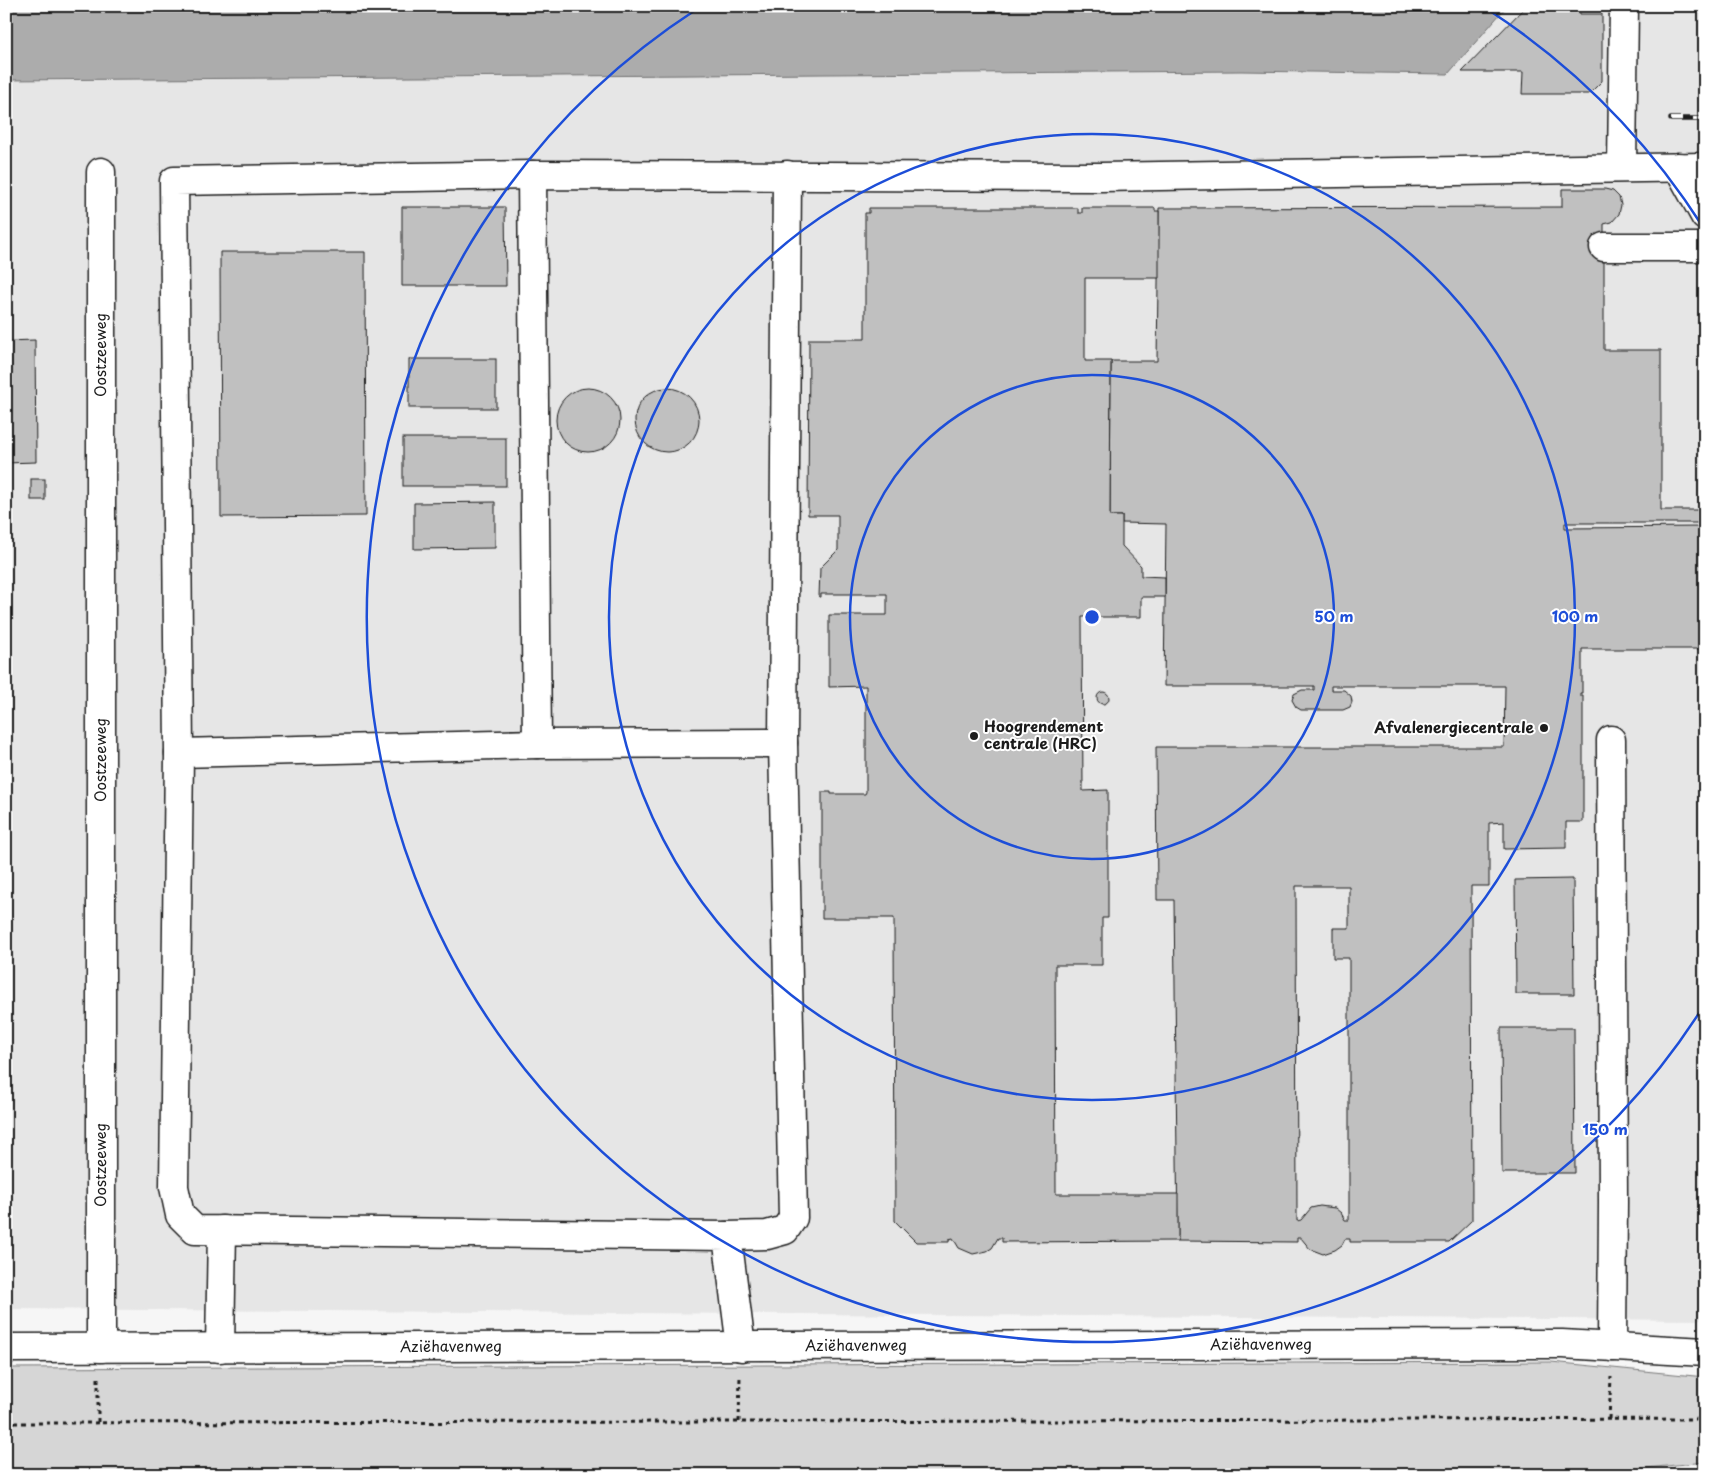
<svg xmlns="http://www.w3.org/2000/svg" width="1711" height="1481" viewBox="0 0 1711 1481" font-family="'Playpen Sans',sans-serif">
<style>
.built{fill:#e6e6e6}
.green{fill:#d6d6d6;stroke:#797979}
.water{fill:#acacac;stroke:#727272}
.building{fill:#c0c0c0;stroke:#1c1c1c;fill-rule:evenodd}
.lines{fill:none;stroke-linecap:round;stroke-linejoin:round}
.minor-casing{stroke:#1c1c1c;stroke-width:31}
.path{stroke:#1c1c1c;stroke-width:3;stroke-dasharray:4 4;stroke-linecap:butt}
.minor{stroke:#fff;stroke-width:28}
.rail-casing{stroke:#1c1c1c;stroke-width:5.5}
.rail{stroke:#fff;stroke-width:4;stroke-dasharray:11;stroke-linecap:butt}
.ring{fill:none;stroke:#1d4ed8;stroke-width:2.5}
.poi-dot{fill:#1c1c1c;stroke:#fff;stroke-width:2}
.labels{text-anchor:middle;stroke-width:4;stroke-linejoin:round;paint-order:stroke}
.street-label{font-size:15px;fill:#1c1c1c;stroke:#fff}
.poi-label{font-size:15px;font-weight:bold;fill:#1c1c1c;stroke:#fff;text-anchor:start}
.centre{fill:#1d4ed8;stroke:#fff;stroke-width:2.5}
.ring-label{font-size:15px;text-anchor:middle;font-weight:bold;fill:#1d4ed8;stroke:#fff;stroke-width:4;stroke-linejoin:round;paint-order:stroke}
</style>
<rect width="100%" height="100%" fill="#f6f6f6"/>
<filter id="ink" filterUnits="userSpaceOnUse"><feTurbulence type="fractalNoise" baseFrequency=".02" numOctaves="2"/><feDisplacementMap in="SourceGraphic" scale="10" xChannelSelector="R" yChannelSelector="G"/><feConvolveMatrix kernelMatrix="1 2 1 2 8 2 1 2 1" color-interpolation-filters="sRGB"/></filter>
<g filter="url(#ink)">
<polygon class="built" points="6,6 1705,6 1705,1320 6,1309"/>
<polygon class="green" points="1551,1362 1705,1377 1705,1462 1578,1475 6,1475 6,1368"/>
<polygon class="water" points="6,6 1507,6 1448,74 1241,71 6,80"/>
<g class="building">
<polygon points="1526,6 1580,6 1580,14 1602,14 1602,81 1589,94 1522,94 1523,72 1462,72"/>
<path d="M 1562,189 L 1605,189 L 1613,191 L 1619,197 L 1621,205 L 1619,214 L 1612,222 L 1604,224 L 1604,350 L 1661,350 L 1661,510 L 1705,510 L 1705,523 L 1565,523 L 1565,528 L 1705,527 L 1705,649 L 1582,649 L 1582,693 L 1580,693 L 1580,696 L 1583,696 L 1583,822 L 1566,822 L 1566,848 L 1504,849 L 1504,822 L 1489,823 L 1489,886 L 1471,886 L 1472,1220 L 1449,1242 L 1350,1242 L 1350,1239 L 1345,1239 L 1342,1245 L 1335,1250 L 1323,1254 L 1310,1249 L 1301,1238 L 1297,1238 L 1297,1242 L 1178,1241 L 1174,900 L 1157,900 L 1156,747 L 1504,747 L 1505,686 L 1331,686 L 1331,690 L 1344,690 L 1351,696 L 1352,702 L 1350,707 L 1343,710 L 1301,710 L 1296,707 L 1292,700 L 1294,694 L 1302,690 L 1314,690 L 1314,686 L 1164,686 L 1166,524 L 1122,523 L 1122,516 L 1110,516 L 1111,361 L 1157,361 L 1159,208 L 1562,207 ZM 1296,886 L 1349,886 L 1349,928 L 1333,928 L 1333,958 L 1349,958 L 1349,1220 L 1345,1220 L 1341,1213 L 1335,1208 L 1320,1206 L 1311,1208 L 1301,1220 L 1297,1221 Z"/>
<polygon points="402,207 505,207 506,286 402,286"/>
<polygon points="869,208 1078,208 1078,213 1082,213 1082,208 1155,208 1155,211 1159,211 1159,278 1085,278 1085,361 1111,361 1110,516 1122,516 1122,546 1141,566 1141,576 1165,577 1165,597 1141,597 1141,617 1082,617 1083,791 1108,790 1108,918 1102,918 1102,965 1055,965 1056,1194 1178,1194 1178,1241 1002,1242 1002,1238 998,1238 992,1248 987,1251 973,1254 959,1248 953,1238 949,1239 949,1242 916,1242 895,1221 894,918 822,918 822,792 831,792 831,794 865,794 866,792 866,686 829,687 829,615 887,615 887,594 821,594 821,597 819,597 820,568 838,550 838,515 808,515 809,339 865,339 865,213 869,213"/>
<polygon points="220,252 365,252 366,516 221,517"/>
<polygon points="35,340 36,462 6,463 6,341"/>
<rect x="409" y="359" width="87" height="49"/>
<circle cx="588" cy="420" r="32"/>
<circle cx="667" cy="420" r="32"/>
<rect x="403" y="438" width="103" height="48"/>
<rect x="31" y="479" width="14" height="21"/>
<polygon points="495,502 495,548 414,549 414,503"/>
<circle cx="1103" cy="698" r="6"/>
<polygon points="1573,879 1574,994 1516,994 1515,880"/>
<polygon points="1501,1028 1574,1028 1575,1173 1502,1173"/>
</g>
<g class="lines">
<g class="minor-casing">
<g id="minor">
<polyline points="1622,167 1624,6"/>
<polyline points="1678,167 1705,216"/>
<polyline points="101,172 101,1348"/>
<polyline points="1604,247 1705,247"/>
<polyline points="1611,740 1613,1202 1612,1347"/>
<polyline points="783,743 787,175"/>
<polyline points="537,744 179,753 174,1187 180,1215 195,1230 727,1236 741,1347"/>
<polyline points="179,753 174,181 532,175"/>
<polyline points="727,1236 767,1235 785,1230 793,1218 783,743 537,744 532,175 1101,177 1705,167"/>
<path id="s1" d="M 6,1348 L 1562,1344 L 1705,1352"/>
<polyline points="220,1348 222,1230"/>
</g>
</g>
<g class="path">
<polyline points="1609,1419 1611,1377"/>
<polyline points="98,1422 98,1377"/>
<polyline points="739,1422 740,1375"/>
<polyline points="6,1423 739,1422 1705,1419"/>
</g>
<use href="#minor" class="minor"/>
<g class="rail-casing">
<polyline id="rail" points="1671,119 1705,119"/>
</g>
<use href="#rail" class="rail"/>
</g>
</g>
<g class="ring">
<circle cx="1092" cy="617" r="242"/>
<circle cx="1092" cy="617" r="483"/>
<path d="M1703 1007A725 725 0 1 1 697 9M1487 9A725 725 0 0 1 1703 227"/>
</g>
<g class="poi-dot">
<circle cx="1544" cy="728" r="5"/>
<circle cx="974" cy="736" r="5"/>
</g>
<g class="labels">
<g class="street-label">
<text transform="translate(101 355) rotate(-90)" y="5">Oostzeeweg</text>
<text transform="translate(101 760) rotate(-90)" y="5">Oostzeeweg</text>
<text transform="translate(101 1165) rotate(-90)" y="5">Oostzeeweg</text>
<text dy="5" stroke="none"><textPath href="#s1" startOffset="1255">Aziëhavenweg</textPath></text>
<text dy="5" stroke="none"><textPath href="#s1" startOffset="850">Aziëhavenweg</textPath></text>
<text dy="5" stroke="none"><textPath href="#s1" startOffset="445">Aziëhavenweg</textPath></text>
</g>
<g class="poi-label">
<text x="984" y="732">Hoogrendement<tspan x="984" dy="17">centrale (HRC)</tspan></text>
<text x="1534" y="733" text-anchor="end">Afvalenergiecentrale</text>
</g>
</g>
<circle cx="1092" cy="617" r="8" class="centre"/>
<g class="ring-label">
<text x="1334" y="622">50 m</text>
<text x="1575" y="622">100 m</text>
<text x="1605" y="1135">150 m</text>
</g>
<rect width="1711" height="1481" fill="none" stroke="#fff" stroke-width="25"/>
<rect x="12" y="12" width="1686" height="1456" fill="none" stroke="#1c1c1c" stroke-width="2" filter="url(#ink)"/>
</svg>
